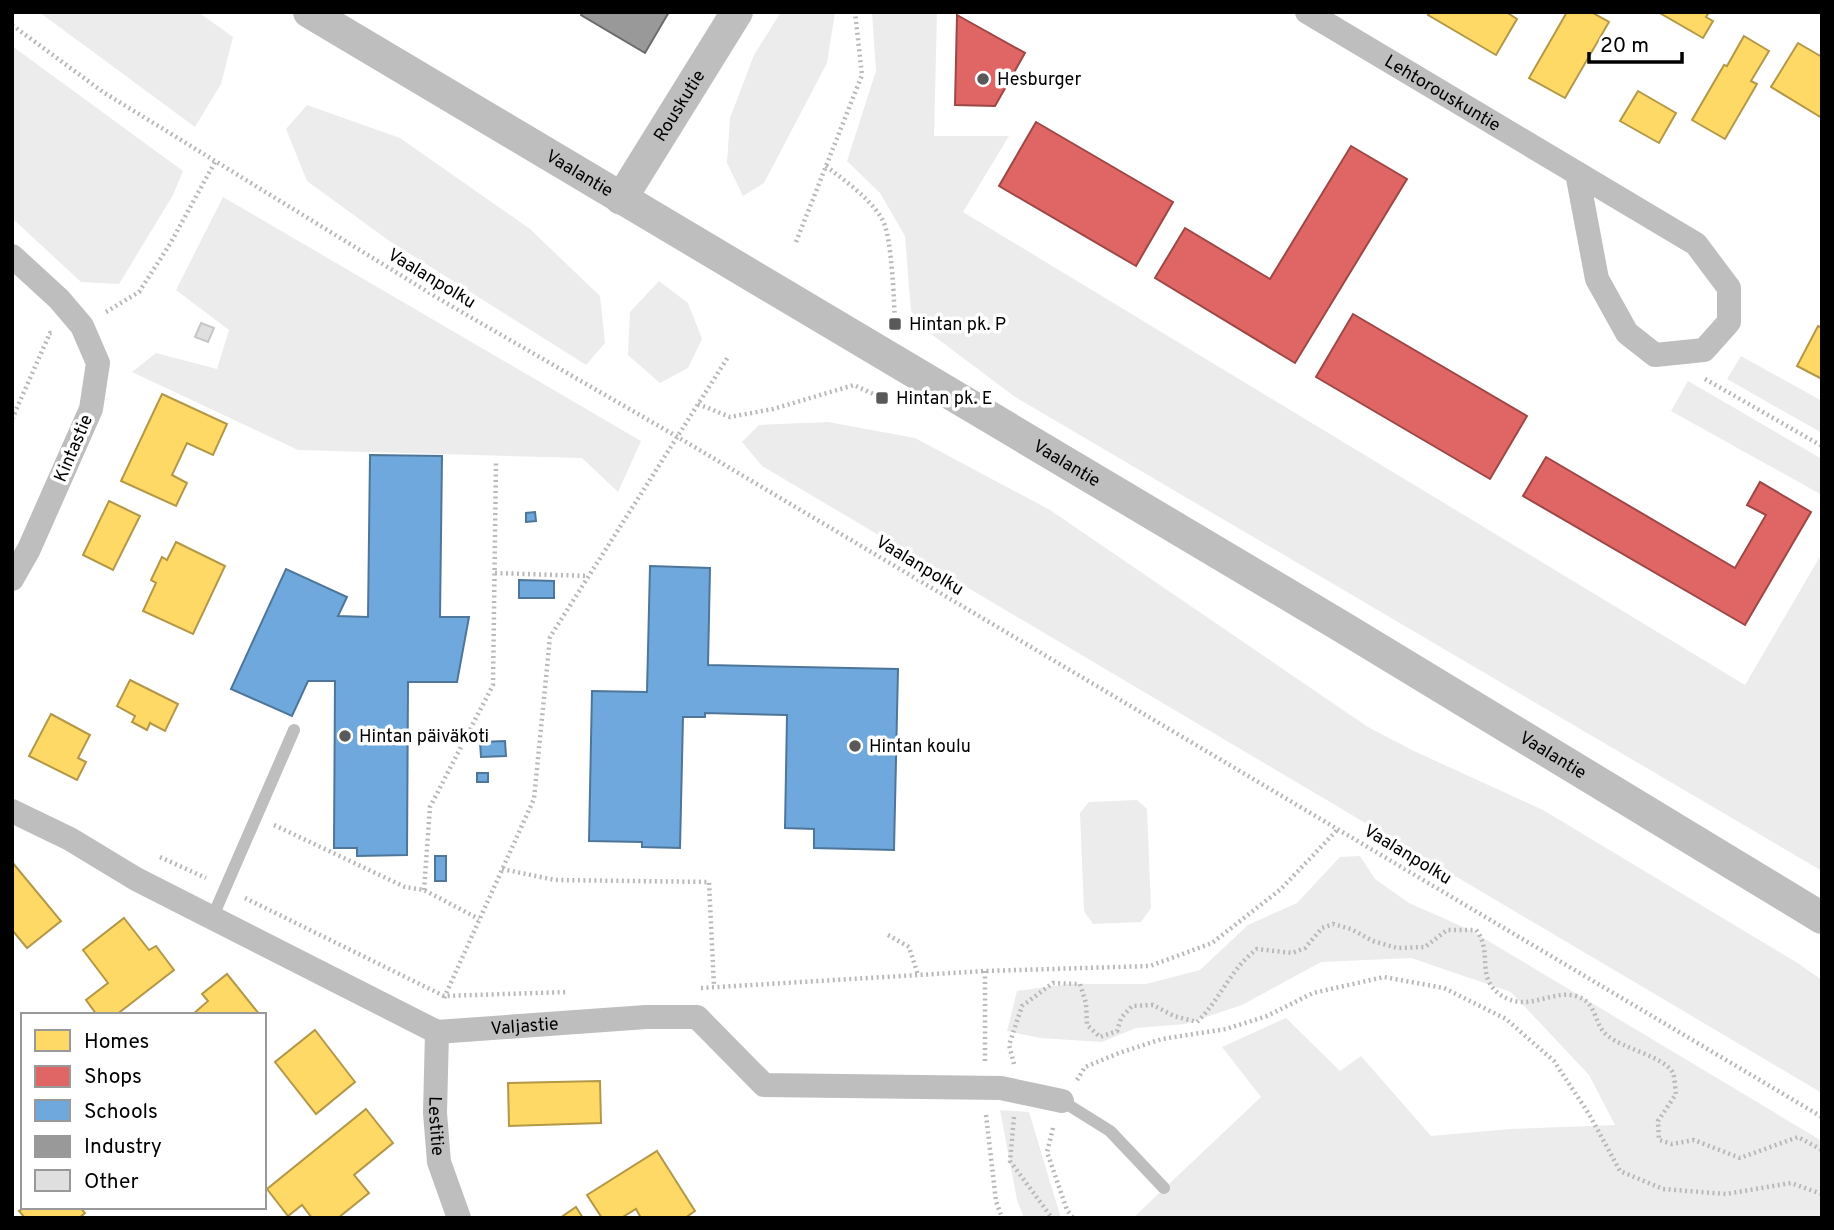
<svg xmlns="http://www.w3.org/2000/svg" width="1834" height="1230" viewBox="0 0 1834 1230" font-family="Overpass,sans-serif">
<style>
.green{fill:#ececec}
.homes{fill:#ffd966;stroke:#b29847;stroke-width:2}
.shops{fill:#e06666;stroke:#9d4747;stroke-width:2}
.schools{fill:#6fa8dc;stroke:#4e769a;stroke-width:2}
.industry{fill:#999;stroke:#6b6b6b;stroke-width:2}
.building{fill:#dfdfdf;stroke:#c7c7c7;stroke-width:2}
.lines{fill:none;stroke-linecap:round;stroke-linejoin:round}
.path{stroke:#b9b9b9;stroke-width:4.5;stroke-dasharray:2 3.5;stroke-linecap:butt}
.service{stroke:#bebebe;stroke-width:12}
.minor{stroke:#bebebe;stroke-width:24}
.tertiary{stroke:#bebebe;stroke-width:32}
.poi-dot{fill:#595959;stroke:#fff;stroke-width:2.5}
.labels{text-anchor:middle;stroke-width:7;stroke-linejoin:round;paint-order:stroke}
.poi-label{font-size:18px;fill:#000;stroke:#fff;text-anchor:start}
.street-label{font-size:18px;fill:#000;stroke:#fff}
</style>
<rect width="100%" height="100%" fill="#fff"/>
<g class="green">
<polygon points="39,12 198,12 233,37 221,84 195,127"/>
<polygon points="781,12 835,12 827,63 764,183 743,196 727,163 730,118 754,55"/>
<polygon points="872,12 937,12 934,136 1009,136 963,212 1745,685 1822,553 1822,871 1015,397 927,331 911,311 905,236 880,193 847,161 876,71"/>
<polygon points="12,46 183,171 173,195 119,284 81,282 12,218"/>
<polygon points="307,105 400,138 530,229 600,296 605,343 586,365 388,240 307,181 286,129"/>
<polygon points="223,197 641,441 618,492 582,458 298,450 132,372 156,353 217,369 229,330 176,290"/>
<polygon points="659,281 688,303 702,339 688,368 660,383 628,355 630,312"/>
<polygon points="1741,356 1822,401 1822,433 1727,379"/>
<polygon points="1688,381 1822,459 1822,495 1671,411"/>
<polygon points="828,422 915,438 1050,510 1368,727 1414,751 1543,810 1796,962 1822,980 1822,1093 762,466 742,442 759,425"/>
<polygon points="1137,800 1147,809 1151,908 1141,922 1093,924 1084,911 1080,813 1089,802"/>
<polygon points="1360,856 1375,879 1409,903 1470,930 1822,1141 1822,1218 1133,1218 1261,1097 1222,1047 1286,1018 1340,1071 1361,1056 1431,1136 1511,1129 1615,1125 1589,1075 1511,992 1411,958 1321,962 1242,1005 1185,1024 1136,1028 1102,1042 1040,1038 1007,1031 1017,991 1068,984 1146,984 1200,970 1248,925 1297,903 1340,857"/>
<polygon points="1000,1110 1029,1112 1061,1218 1024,1218 1017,1200"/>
</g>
<g class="homes">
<polygon points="1430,12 1506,12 1517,19 1496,55 1428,15"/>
<polygon points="1567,12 1591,12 1609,22 1565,98 1529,78"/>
<polygon points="1658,12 1709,12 1706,17 1713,21 1703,38"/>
<polygon points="1744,36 1769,51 1751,81 1757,84 1725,139 1692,120 1724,65 1727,66"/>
<polygon points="1798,43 1822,57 1822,118 1771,87"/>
<polygon points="1638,91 1676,113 1659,143 1620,121"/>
<polygon points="1818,326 1822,328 1822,379 1797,366"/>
<polygon points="162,394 227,424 213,455 187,443 172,475 187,483 176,506 121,481"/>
<polygon points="109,501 140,516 113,570 83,555"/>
<polygon points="176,542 225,566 193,634 143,611 156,583 151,580 162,557 167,560"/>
<polygon points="130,680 178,704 165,731 150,723 147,730 132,722 135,716 117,706"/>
<polygon points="51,714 90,735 78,758 86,762 77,780 29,756"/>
<polygon points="12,862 61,921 27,948 12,930"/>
<polygon points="124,918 149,950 156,946 174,970 116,1015 97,1015 86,1000 108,983 83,950"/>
<polygon points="227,974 260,1015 192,1015 208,1001 202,994"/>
<polygon points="315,1030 355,1082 316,1114 275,1062"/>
<polygon points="600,1081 601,1123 509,1126 508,1083"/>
<polygon points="366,1109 393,1143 354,1175 369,1193 338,1218 312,1218 302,1205 288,1216 267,1189"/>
<polygon points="657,1151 695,1211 685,1218 641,1218 636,1209 621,1218 602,1218 587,1195"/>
<polygon points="25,1207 80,1207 85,1213 79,1218 25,1218 19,1211"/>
<polygon points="576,1207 583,1218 560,1218"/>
</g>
<g class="shops">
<polygon points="957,15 1025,53 995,106 955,105"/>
<polygon points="1036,122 1173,202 1136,266 999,186"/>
<polygon points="1351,146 1407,179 1295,363 1155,278 1185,228 1270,279"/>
<polygon points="1353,314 1527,416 1490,479 1316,377"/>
<polygon points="1546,457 1735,568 1766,515 1747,505 1760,482 1811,512 1745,625 1523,496"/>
</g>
<g class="schools">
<polygon points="370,455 442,456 440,617 469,617 457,682 408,682 407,855 357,856 357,848 334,848 335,681 308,681 292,716 231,689 286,569 347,597 338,616 368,617"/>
<polygon points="535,512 536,521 526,522 526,513"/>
<polygon points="650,566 710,568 708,665 898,669 894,850 814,848 814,829 785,828 787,715 705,713 705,717 683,717 680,848 642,847 642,842 589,841 592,691 647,692"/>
<polygon points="519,580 554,581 554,598 519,598"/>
<polygon points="505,741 506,756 481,757 480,742"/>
<rect x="477" y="773" width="11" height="9"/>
<rect x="435" y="856" width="11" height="25"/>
</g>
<polygon class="industry" points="582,12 669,12 645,53 581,15"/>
<polygon class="building" points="201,323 214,328 208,342 195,337"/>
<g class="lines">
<g class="path">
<polyline points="12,25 103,92 441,300 676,436 1822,1117"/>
<path d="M 826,166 C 846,182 869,197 882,219 C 892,235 894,302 895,324"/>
<polyline points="796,242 862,75 855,12"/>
<polyline points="106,312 139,292 170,244 215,162"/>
<polyline points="1705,379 1822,446"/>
<polyline points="698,404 730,417 773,409 854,385 882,398"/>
<polyline points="12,419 50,333 53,333"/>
<polyline points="495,573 588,576"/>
<polyline points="274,825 405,887 424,890 479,919"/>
<polyline points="160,857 206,878"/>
<polyline points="502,869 555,880 709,882 714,987"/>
<polyline points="424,890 430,807 493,685 496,462"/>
<polyline points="245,898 444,996 567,992"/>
<polyline points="888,935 909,947 918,975"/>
<polyline points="701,988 985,971 1150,966 1212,943 1281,889 1338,829"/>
<polyline points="444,998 534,799 550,637 728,357"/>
<polyline points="985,1061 985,971"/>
<path d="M 1014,1064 L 1009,1045 L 1022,1006 L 1053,983 L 1080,984 L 1086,1003 L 1087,1025 L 1100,1037 L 1117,1031 L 1121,1018 L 1132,1006 L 1153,1005 L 1174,1016 L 1197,1022 C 1220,1000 1231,968 1257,949 L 1292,953 L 1305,948 L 1322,928 L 1333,924 L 1351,929 L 1373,941 L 1397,948 L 1425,947 L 1447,930 L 1476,930 C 1493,951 1476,975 1498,993 C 1526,1015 1550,989 1576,996 C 1598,1002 1593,1025 1608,1036 C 1622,1048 1665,1057 1673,1073 C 1675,1079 1675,1088 1676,1094 L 1658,1121 L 1659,1140 L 1672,1144 L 1694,1140 L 1740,1158 L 1798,1137 L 1822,1150"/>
<polyline points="1077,1080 1085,1067 1119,1053 1162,1039 1226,1029 1267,1016 1313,993 1384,977 1444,988 1506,1019 1554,1061 1589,1114 1620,1171 1663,1189 1726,1194 1791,1183 1822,1194"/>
<polyline points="986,1115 996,1201 1002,1218"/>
<polyline points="1014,1117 1010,1161 1052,1218"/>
<polyline points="1053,1128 1047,1152 1067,1210 1073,1218"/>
</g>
<g class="service">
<polyline points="213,916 294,730"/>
<polyline points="1062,1101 1110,1131 1164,1188"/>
</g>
<g class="minor">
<path id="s1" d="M 1307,12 L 1696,244 L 1729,288 L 1729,322 L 1704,350 L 1655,355 L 1627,333 L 1597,279 L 1577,173"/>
<polyline points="12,256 59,299 82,326 98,363 91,409 29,549 12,579"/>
<path id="s2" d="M 12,811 L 70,839 L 136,879 L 437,1032 L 646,1017 L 697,1017 L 764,1085 L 1001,1088 L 1062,1101"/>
<path id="s3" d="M 437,1032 L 435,1113 L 439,1162 L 459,1218"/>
</g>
<g class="tertiary">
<path id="s4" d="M 309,12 L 1344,628 L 1822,918"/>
<path id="s5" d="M 621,199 L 737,12"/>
</g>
</g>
<g class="poi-dot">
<circle cx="983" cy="79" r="7"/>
<rect x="888" y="317" width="14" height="14" rx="3.5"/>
<rect x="875" y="391" width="14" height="14" rx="3.5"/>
<circle cx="345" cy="736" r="7"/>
<circle cx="855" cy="746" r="7"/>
</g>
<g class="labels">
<g class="poi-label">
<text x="997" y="85">Hesburger</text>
<text x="909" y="330">Hintan pk. P</text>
<text x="896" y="404">Hintan pk. E</text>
<text x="359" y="742">Hintan päiväkoti</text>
<text x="869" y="752">Hintan koulu</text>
</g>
<g class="street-label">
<text dy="6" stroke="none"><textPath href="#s1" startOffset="158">Lehtorouskuntie</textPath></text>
<text dy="6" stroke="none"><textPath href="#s5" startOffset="110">Rouskutie</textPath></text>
<text dy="6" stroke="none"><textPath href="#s4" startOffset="315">Vaalantie</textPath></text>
<text transform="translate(432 278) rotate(31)" y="6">Vaalanpolku</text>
<text transform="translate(73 448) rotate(-67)" y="6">Kintastie</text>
<text dy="6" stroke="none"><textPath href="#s4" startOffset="882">Vaalantie</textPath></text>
<text transform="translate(920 565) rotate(31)" y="6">Vaalanpolku</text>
<text dy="6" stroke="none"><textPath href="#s4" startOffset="1449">Vaalantie</textPath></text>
<text transform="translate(1408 854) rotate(31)" y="6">Vaalanpolku</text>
<text dy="6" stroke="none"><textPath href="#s2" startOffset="567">Valjastie</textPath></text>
<text dy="6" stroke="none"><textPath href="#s3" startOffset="94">Lestitie</textPath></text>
</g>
</g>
<rect width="1834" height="1230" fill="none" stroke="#000000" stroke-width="28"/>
<rect x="21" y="1013" width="245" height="196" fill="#ffffff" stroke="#999999" stroke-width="2"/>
<rect x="35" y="1030" width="35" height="21" fill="#ffd966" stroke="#999999" stroke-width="2"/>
<text x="84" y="1048" font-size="21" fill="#000000">Homes</text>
<rect x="35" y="1066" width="35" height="21" fill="#e06666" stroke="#999999" stroke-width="2"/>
<text x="84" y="1083" font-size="21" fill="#000000">Shops</text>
<rect x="35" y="1100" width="35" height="21" fill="#6fa8dc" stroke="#999999" stroke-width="2"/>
<text x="84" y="1118" font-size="21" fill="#000000">Schools</text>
<rect x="35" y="1136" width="35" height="21" fill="#999999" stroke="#999999" stroke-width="2"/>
<text x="84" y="1153" font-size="21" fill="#000000">Industry</text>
<rect x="35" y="1170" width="35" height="21" fill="#dfdfdf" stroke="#999999" stroke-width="2"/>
<text x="84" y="1188" font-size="21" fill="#000000">Other</text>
<path d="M1589 52v10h93v-10" fill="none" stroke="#000000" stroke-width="3.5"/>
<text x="1600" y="52" font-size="21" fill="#000000" stroke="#ffffff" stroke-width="5" paint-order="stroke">20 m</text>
</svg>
